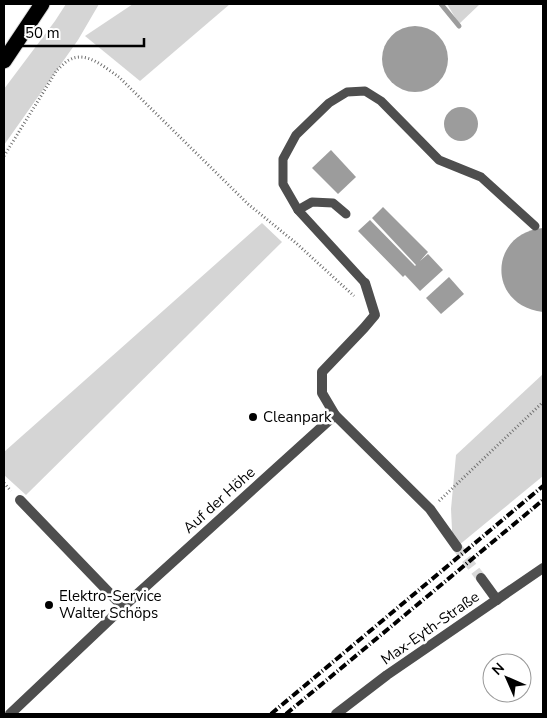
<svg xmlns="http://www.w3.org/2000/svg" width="547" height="718" viewBox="0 0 547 718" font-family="'Nunito Sans',sans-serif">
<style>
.green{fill:#d5d5d5}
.water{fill:#9c9c9c}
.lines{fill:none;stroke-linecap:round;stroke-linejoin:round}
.stream{stroke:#9c9c9c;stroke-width:5}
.street-tunnel{stroke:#d9d9d9;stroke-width:10;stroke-dasharray:10 5;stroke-linecap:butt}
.highway-casing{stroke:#dbdbdb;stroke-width:17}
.path{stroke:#707070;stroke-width:3;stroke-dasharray:1 2.5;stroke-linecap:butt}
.lane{stroke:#4e4e4e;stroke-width:9}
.street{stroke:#4e4e4e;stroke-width:10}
.highway{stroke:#000;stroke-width:15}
.rail{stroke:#000;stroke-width:4;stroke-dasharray:8 2.5 1 2.5;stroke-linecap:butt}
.poi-dot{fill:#000;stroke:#fff;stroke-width:2}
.labels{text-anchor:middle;stroke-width:5;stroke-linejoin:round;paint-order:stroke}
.poi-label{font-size:15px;fill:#000;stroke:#fff;text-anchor:start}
.street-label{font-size:15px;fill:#000;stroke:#fff}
</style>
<rect width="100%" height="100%" fill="#fff"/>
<g class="green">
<polygon points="66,4 99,4 78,40 4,145 4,89 55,21"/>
<polygon points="133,4 230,4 140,81 85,36"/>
<polygon points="447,4 480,4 459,24"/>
<polygon points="262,223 282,242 26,495 4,475 4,452"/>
<polygon points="543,374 543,476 453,550 451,509 456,455"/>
</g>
<g class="water">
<circle cx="415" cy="59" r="33"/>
<circle cx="461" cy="124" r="17"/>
<polygon points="331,150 356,177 338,194 312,168"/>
<polygon points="383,207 428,252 420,261 428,254 443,270 420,291 405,275 403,277 358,231 370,220 415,266 416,265 372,218"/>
<path d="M 543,228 L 543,312 C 487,306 488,233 543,228 Z"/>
<polygon points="449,277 464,294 441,314 426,298"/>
</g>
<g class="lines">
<polyline class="stream" points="441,4 459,26"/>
<polyline class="street-tunnel" points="457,547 481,578"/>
<g class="highway-casing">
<polyline id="highway" points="4,61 42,4"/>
</g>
<g class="path">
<path d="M 4,156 L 57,70 C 61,67 65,62 69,60 C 87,50 105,68 119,77 L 248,204 L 296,243 L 354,296"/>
<polyline points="4,483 11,491"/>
<polyline points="439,501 543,402"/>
</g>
<g class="lane">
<polyline points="298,210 312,202 333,203 346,214"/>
<polyline points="365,283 298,210 283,184 283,159 296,135 329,103 347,92 365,91 381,101 439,160 481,177 535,226"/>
</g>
<g class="street">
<polyline points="335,415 322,393 322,372 364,328 375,315 365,283"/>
<polyline points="20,500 123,607"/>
<polyline points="481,578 497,600"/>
<polyline points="10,714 123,607 335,415 430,509 457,547"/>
<polyline points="336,714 387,675 543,568"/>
</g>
<use href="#highway" class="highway"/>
<g class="rail">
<polyline points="271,714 543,486"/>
<polyline points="286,714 543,500"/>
</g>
</g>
<g class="poi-dot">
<circle cx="253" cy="417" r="5"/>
<circle cx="49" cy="605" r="5"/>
</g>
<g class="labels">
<g class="poi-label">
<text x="263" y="422">Cleanpark</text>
<text x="59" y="601">Elektro-Service<tspan x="59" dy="17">Walter Schöps</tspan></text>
</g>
<g class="street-label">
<text transform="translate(219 500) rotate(-42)" y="5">Auf der Höhe</text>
<text transform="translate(430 628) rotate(-35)" y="5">Max-Eyth-Straße</text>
</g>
</g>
<rect width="547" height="718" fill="none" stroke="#000000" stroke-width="10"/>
<g transform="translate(507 678) rotate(315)"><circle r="24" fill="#ffffff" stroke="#999999"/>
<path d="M0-4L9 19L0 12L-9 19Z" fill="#000000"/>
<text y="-8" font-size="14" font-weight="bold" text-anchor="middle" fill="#000000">N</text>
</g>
<path d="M18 38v8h126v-8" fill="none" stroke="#000000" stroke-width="2.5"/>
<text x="25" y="38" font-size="15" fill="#000000" stroke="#ffffff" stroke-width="4" paint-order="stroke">50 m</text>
</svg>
